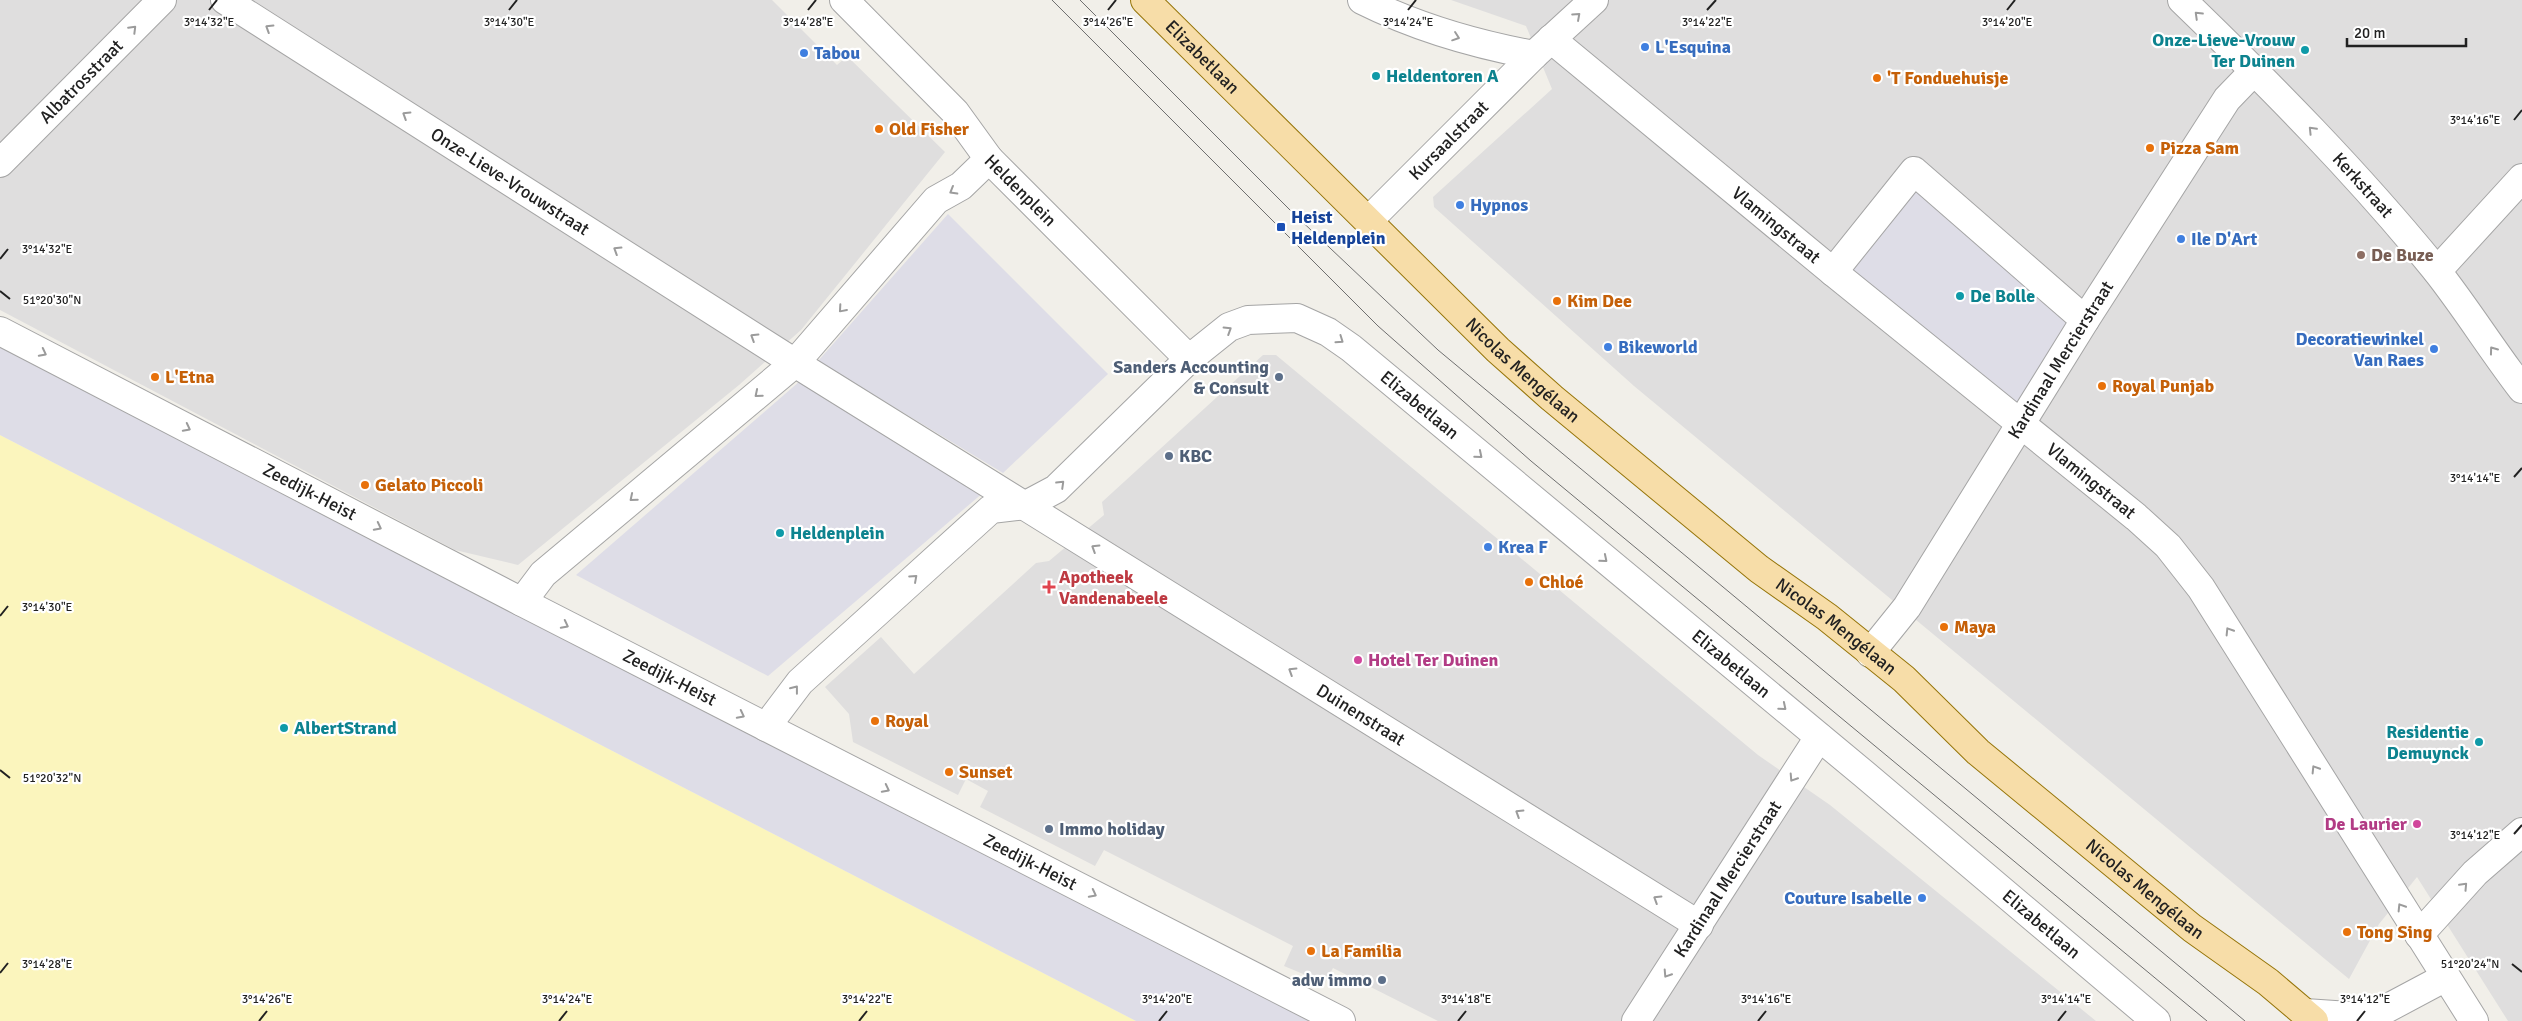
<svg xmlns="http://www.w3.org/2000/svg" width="2522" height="1021" viewBox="0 0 2522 1021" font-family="Signika,sans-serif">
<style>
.residential{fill:#dfdede}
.sand{fill:#fbf5bd}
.plaza{fill:#dedde7}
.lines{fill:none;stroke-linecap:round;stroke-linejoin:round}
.minor-casing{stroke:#a5a5a5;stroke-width:30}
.major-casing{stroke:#967509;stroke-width:30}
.minor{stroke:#fff;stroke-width:28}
.major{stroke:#f7dda8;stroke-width:28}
.tram{stroke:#6f6f6f;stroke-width:1}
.oneway{stroke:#9b9b9b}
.ticks{fill:none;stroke:#212121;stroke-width:2}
.shop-dot{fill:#3f7fe0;stroke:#fff;stroke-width:2}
.culture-dot{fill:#0f9aa8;stroke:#fff;stroke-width:2}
.food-dot{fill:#e8710a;stroke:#fff;stroke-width:2}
.transit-dot{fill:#1a4fb4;stroke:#fff;stroke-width:2}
.education-dot{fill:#8d6e63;stroke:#fff;stroke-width:2}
.service-dot{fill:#5c6f8a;stroke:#fff;stroke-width:2}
.health-dot{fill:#e0444e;stroke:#fff;stroke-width:2}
.hotel-dot{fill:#d1479c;stroke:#fff;stroke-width:2}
.labels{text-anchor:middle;stroke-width:4.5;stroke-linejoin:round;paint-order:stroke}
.culture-label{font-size:18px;font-weight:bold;fill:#0d838f;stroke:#fff;text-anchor:start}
.shop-label{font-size:18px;font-weight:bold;fill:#366cbe;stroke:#fff;text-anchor:start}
.street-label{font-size:18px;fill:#212121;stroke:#fff}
.food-label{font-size:18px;font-weight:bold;fill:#c56008;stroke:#fff;text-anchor:start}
.transit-label{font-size:18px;font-weight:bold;fill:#164399;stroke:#fff;text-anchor:start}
.education-label{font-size:18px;font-weight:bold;fill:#785e54;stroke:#fff;text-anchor:start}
.service-label{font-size:18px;font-weight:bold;fill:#4e5e75;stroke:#fff;text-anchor:end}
.health-label{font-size:18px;font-weight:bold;fill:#be3a42;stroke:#fff;text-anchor:start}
.hotel-label{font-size:18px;font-weight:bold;fill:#b23c85;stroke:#fff;text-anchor:start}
.ticks-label{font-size:12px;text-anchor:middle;fill:#212121;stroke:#fff;stroke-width:4.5;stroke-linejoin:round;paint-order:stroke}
</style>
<rect width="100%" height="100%" fill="#f1efe9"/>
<g class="residential">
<polygon points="0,0 772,0 837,65 847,56 945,152 801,330 739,385 518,565 455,550 0,310"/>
<polygon points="1451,0 2522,0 2522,1021 2508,1021 2417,877 2379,924 2349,979 1634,386 1434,207 1433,197 1552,89 1526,26"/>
<polygon points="1263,355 1276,355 1758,755 1830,805 2096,1021 1438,1021 1333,968 1323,987 1310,980 1308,976 1284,966 1293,946 1104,850 1095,866 980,807 988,791 966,779 958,795 853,742 849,714 825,687 881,637 914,674 1036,563 1049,561 1104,515 1102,502"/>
</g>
<polygon class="sand" points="0,435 1136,1021 0,1021"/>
<g class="plaza">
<polygon points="1914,171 2085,320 2022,423 1833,272"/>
<polygon points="948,214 1108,374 1003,473 818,361"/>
<polygon points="0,345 1314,1021 1136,1021 0,435"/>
<polygon points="800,381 984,492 768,676 576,575"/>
</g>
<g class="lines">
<g class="minor-casing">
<g id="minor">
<path id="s1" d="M 225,0 L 795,363 L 1699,925"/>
<path id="s2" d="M 844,0 L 955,112 L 989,159 L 1189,359"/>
<path d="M 1362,0 C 1416,27 1474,44 1534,55"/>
<path id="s3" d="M 2182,0 C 2271,86 2358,174 2436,270 C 2466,308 2492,350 2522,389"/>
<path id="s4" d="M 1551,39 L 1833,272 L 2136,517 L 2168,546 L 2201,588 L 2474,1021"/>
<path id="s5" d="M 0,163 L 162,0"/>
<path id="s6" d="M 1368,221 L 1534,55 L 1594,0"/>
<polyline points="2437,271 2522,178"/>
<polyline points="1833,272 1914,171 2085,320"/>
<path id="s7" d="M 0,331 L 522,602 L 1341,1021"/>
<polyline points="522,602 543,574 795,363 936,200 961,186 989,159"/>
<path id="s8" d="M 1870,653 L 1907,607 L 2085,320 L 2227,99 L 2255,70"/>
<path id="s9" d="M 766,727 L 800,682 L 991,509 L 1026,505 L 1056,489 L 1189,359 L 1229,327 L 1248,320 L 1297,318 L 1328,332 L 1351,348 L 1864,774 L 2156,1021"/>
<polyline points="2419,935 2475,873 2522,832"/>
<polyline points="2305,1013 2364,1017 2384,1010 2446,977"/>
<path id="s10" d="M 1636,1021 L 1819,737"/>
</g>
</g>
<g class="major-casing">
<g id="major">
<path id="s11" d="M 1145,0 L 1498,350 L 1552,398 L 1759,569 L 1827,617 L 1904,679 L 1978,752 L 2192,928 L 2268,982 L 2314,1021"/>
</g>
</g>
<use href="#minor" class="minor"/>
<use href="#major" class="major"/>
<g class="tram">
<polyline points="1052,0 1378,326 1531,461 2207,1021"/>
<polyline points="1080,0 1294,214 1438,350 2245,1021"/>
</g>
</g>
<defs><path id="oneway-chevron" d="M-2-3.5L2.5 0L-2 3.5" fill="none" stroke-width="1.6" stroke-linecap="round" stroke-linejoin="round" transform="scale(1.25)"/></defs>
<g class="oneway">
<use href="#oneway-chevron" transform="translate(2198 15) rotate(-136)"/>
<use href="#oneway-chevron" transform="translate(1577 16) rotate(-42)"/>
<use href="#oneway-chevron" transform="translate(269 28) rotate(-148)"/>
<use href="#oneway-chevron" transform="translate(133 29) rotate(-45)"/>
<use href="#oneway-chevron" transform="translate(1456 37) rotate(19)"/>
<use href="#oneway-chevron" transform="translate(406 115) rotate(-148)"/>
<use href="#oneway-chevron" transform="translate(2312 130) rotate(-134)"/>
<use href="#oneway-chevron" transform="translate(953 191) rotate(150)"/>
<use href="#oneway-chevron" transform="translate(617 250) rotate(-148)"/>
<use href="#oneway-chevron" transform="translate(842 309) rotate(131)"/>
<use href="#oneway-chevron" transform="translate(1228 330) rotate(-32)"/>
<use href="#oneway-chevron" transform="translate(754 337) rotate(-148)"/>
<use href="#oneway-chevron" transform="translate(1340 340) rotate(35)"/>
<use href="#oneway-chevron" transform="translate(2493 350) rotate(-126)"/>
<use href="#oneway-chevron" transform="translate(43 353) rotate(27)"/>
<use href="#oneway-chevron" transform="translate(758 394) rotate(140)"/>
<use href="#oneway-chevron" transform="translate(187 428) rotate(27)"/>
<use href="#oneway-chevron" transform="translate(1479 455) rotate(40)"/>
<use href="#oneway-chevron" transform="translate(1061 484) rotate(-44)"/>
<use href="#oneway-chevron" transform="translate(633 498) rotate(140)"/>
<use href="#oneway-chevron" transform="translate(378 527) rotate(27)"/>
<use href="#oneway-chevron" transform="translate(1095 548) rotate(-148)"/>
<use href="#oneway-chevron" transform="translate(1604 559) rotate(40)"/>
<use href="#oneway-chevron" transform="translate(914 578) rotate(-42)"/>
<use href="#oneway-chevron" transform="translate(565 625) rotate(27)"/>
<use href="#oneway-chevron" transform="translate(2229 631) rotate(-122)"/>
<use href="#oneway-chevron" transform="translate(1292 671) rotate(-148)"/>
<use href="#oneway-chevron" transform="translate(795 689) rotate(-52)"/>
<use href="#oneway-chevron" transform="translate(1783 707) rotate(40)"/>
<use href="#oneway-chevron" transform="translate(741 715) rotate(27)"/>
<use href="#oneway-chevron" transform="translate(2315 769) rotate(-122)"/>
<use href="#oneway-chevron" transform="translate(1793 778) rotate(123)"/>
<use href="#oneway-chevron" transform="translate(886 789) rotate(27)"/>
<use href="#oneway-chevron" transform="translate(1519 813) rotate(-148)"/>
<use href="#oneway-chevron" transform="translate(2464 886) rotate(-47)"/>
<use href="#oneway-chevron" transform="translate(1093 894) rotate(27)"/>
<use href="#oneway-chevron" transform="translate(1657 899) rotate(-148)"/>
<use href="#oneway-chevron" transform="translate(2401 907) rotate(-122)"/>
<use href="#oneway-chevron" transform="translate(1667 974) rotate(123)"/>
</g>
<path class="ticks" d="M 209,10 L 217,0M 509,10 L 517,0M 808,10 L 816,0M 1108,10 L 1116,0M 1408,10 L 1416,0M 1707,10 L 1716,0M 2007,10 L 2015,0M 2514,120 L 2522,110M 0,259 L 8,249M 0,291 L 10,299M 2514,477 L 2522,468M 0,616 L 8,606M 0,770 L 10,778M 2514,834 L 2522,825M 2512,964 L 2522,972M 0,973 L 8,963M 259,1021 L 267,1011M 559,1021 L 567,1011M 859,1021 L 867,1011M 1159,1021 L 1167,1011M 1458,1021 L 1466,1011M 1758,1021 L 1766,1011M 2058,1021 L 2066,1011M 2357,1021 L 2365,1011"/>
<g class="shop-dot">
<circle cx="1645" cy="47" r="5"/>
<circle cx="804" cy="53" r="5"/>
<circle cx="1460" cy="205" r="5"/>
<circle cx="2181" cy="239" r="5"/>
<circle cx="1608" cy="347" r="5"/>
<circle cx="2434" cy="349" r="5"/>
<circle cx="1488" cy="547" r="5"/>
<circle cx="1922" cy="898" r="5"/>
</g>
<g class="culture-dot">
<circle cx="2305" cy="50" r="5"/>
<circle cx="1376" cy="76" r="5"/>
<circle cx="1960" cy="296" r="5"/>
<circle cx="780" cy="533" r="5"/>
<circle cx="284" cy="728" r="5"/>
<circle cx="2479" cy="742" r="5"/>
</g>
<g class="food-dot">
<circle cx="1877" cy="78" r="5"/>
<circle cx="879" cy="129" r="5"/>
<circle cx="2150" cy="148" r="5"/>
<circle cx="1557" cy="301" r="5"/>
<circle cx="155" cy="377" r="5"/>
<circle cx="2102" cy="386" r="5"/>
<circle cx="365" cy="485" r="5"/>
<circle cx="1529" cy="582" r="5"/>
<circle cx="1944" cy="627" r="5"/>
<circle cx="875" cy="721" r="5"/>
<circle cx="949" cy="772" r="5"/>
<circle cx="2347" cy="932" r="5"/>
<circle cx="1311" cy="951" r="5"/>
</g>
<rect class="transit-dot" x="1276" y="222" width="10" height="10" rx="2.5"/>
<circle class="education-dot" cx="2361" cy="255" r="5"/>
<g class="service-dot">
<circle cx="1279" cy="377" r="5"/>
<circle cx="1169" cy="456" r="5"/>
<circle cx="1049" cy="829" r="5"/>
<circle cx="1382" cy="980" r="5"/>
</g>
<path class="health-dot" d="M1046.5 579.5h5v5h5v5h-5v5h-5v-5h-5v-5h5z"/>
<g class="hotel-dot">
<circle cx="1358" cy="660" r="5"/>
<circle cx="2417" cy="824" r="5"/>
</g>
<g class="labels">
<g class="culture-label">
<text x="2295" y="46" text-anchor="end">Onze-Lieve-Vrouw<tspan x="2295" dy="21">Ter Duinen</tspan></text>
<text x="1386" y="82">Heldentoren A</text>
<text x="1970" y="302">De Bolle</text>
<text x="790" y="539">Heldenplein</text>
<text x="294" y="734">AlbertStrand</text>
<text x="2469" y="738" text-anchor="end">Residentie<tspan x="2469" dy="21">Demuynck</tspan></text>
</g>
<g class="shop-label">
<text x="1655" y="53">L'Esquina</text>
<text x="814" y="59">Tabou</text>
<text x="1470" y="211">Hypnos</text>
<text x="2191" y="245">Ile D'Art</text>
<text x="2424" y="345" text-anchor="end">Decoratiewinkel<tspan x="2424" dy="21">Van Raes</tspan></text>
<text x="1618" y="353">Bikeworld</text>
<text x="1498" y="553">Krea F</text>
<text x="1912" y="904" text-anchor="end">Couture Isabelle</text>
</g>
<g class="street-label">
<text dy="6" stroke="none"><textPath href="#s11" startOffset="81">Elizabetlaan</textPath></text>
<text dy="6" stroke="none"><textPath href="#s5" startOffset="115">Albatrosstraat</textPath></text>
<text dy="6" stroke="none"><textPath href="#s6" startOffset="114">Kursaalstraat</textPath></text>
<text dy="6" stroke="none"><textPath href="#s1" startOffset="338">Onze-Lieve-Vrouwstraat</textPath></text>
<text dy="6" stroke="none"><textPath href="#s3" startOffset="259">Kerkstraat</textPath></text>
<text dy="6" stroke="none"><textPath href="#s2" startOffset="260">Heldenplein</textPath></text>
<text dy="6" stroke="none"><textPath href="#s4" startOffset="292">Vlamingstraat</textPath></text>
<text dy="6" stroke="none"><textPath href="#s8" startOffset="350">Kardinaal Mercierstraat</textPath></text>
<text dy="6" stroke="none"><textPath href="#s11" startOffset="529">Nicolas Mengélaan</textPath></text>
<text dy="6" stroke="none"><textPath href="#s9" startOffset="841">Elizabetlaan</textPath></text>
<text dy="6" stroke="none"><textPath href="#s4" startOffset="698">Vlamingstraat</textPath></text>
<text dy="6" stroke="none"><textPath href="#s7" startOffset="349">Zeedijk-Heist</textPath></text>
<text dy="6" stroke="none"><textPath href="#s11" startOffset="934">Nicolas Mengélaan</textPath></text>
<text dy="6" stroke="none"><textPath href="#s9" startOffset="1246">Elizabetlaan</textPath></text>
<text dy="6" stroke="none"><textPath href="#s7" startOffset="754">Zeedijk-Heist</textPath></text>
<text dy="6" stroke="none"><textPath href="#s1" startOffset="1342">Duinenstraat</textPath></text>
<text dy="6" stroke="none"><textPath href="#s7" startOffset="1159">Zeedijk-Heist</textPath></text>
<text dy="6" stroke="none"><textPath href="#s10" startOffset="169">Kardinaal Mercierstraat</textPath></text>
<text dy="6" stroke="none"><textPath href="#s11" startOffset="1340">Nicolas Mengélaan</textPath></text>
<text dy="6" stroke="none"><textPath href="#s9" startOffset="1651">Elizabetlaan</textPath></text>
</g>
<g class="food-label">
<text x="1887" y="84">'T Fonduehuisje</text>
<text x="889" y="135">Old Fisher</text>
<text x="2160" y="154">Pizza Sam</text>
<text x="1567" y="307">Kim Dee</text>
<text x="165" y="383">L'Etna</text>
<text x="2112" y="392">Royal Punjab</text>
<text x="375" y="491">Gelato Piccoli</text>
<text x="1539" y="588">Chloé</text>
<text x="1954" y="633">Maya</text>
<text x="885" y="727">Royal</text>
<text x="959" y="778">Sunset</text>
<text x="2357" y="938">Tong Sing</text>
<text x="1321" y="957">La Familia</text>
</g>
<g class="transit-label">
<text x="1291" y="223">Heist<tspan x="1291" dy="21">Heldenplein</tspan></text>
</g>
<g class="education-label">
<text x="2371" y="261">De Buze</text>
</g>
<g class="service-label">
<text x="1269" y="373">Sanders Accounting<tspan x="1269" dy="21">&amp; Consult</tspan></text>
<text x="1179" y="462" text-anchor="start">KBC</text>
<text x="1059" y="835" text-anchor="start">Immo holiday</text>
<text x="1372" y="986">adw immo</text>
</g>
<g class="health-label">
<text x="1059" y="583">Apotheek<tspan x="1059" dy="21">Vandenabeele</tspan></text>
</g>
<g class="hotel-label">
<text x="1368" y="666">Hotel Ter Duinen</text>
<text x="2407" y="830" text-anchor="end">De Laurier</text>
</g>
</g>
<g class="ticks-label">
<text x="209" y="26">3°14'32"E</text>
<text x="509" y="26">3°14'30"E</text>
<text x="808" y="26">3°14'28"E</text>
<text x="1108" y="26">3°14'26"E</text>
<text x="1408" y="26">3°14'24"E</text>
<text x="1707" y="26">3°14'22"E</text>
<text x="2007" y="26">3°14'20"E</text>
<text x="2475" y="124">3°14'16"E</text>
<text x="47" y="253">3°14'32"E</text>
<text x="52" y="304">51°20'30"N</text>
<text x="2475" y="482">3°14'14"E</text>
<text x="47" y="611">3°14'30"E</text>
<text x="52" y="782">51°20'32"N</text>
<text x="2475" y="839">3°14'12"E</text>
<text x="47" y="968">3°14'28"E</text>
<text x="2470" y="968">51°20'24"N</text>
<text x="267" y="1003">3°14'26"E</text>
<text x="567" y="1003">3°14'24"E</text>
<text x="867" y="1003">3°14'22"E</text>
<text x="1167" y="1003">3°14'20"E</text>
<text x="1466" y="1003">3°14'18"E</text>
<text x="1766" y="1003">3°14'16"E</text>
<text x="2066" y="1003">3°14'14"E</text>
<text x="2365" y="1003">3°14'12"E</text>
</g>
<path d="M2347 38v8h119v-8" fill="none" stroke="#212121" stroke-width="2.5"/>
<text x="2354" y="38" font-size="15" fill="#212121" stroke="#ffffff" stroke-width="4" paint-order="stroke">20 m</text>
</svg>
